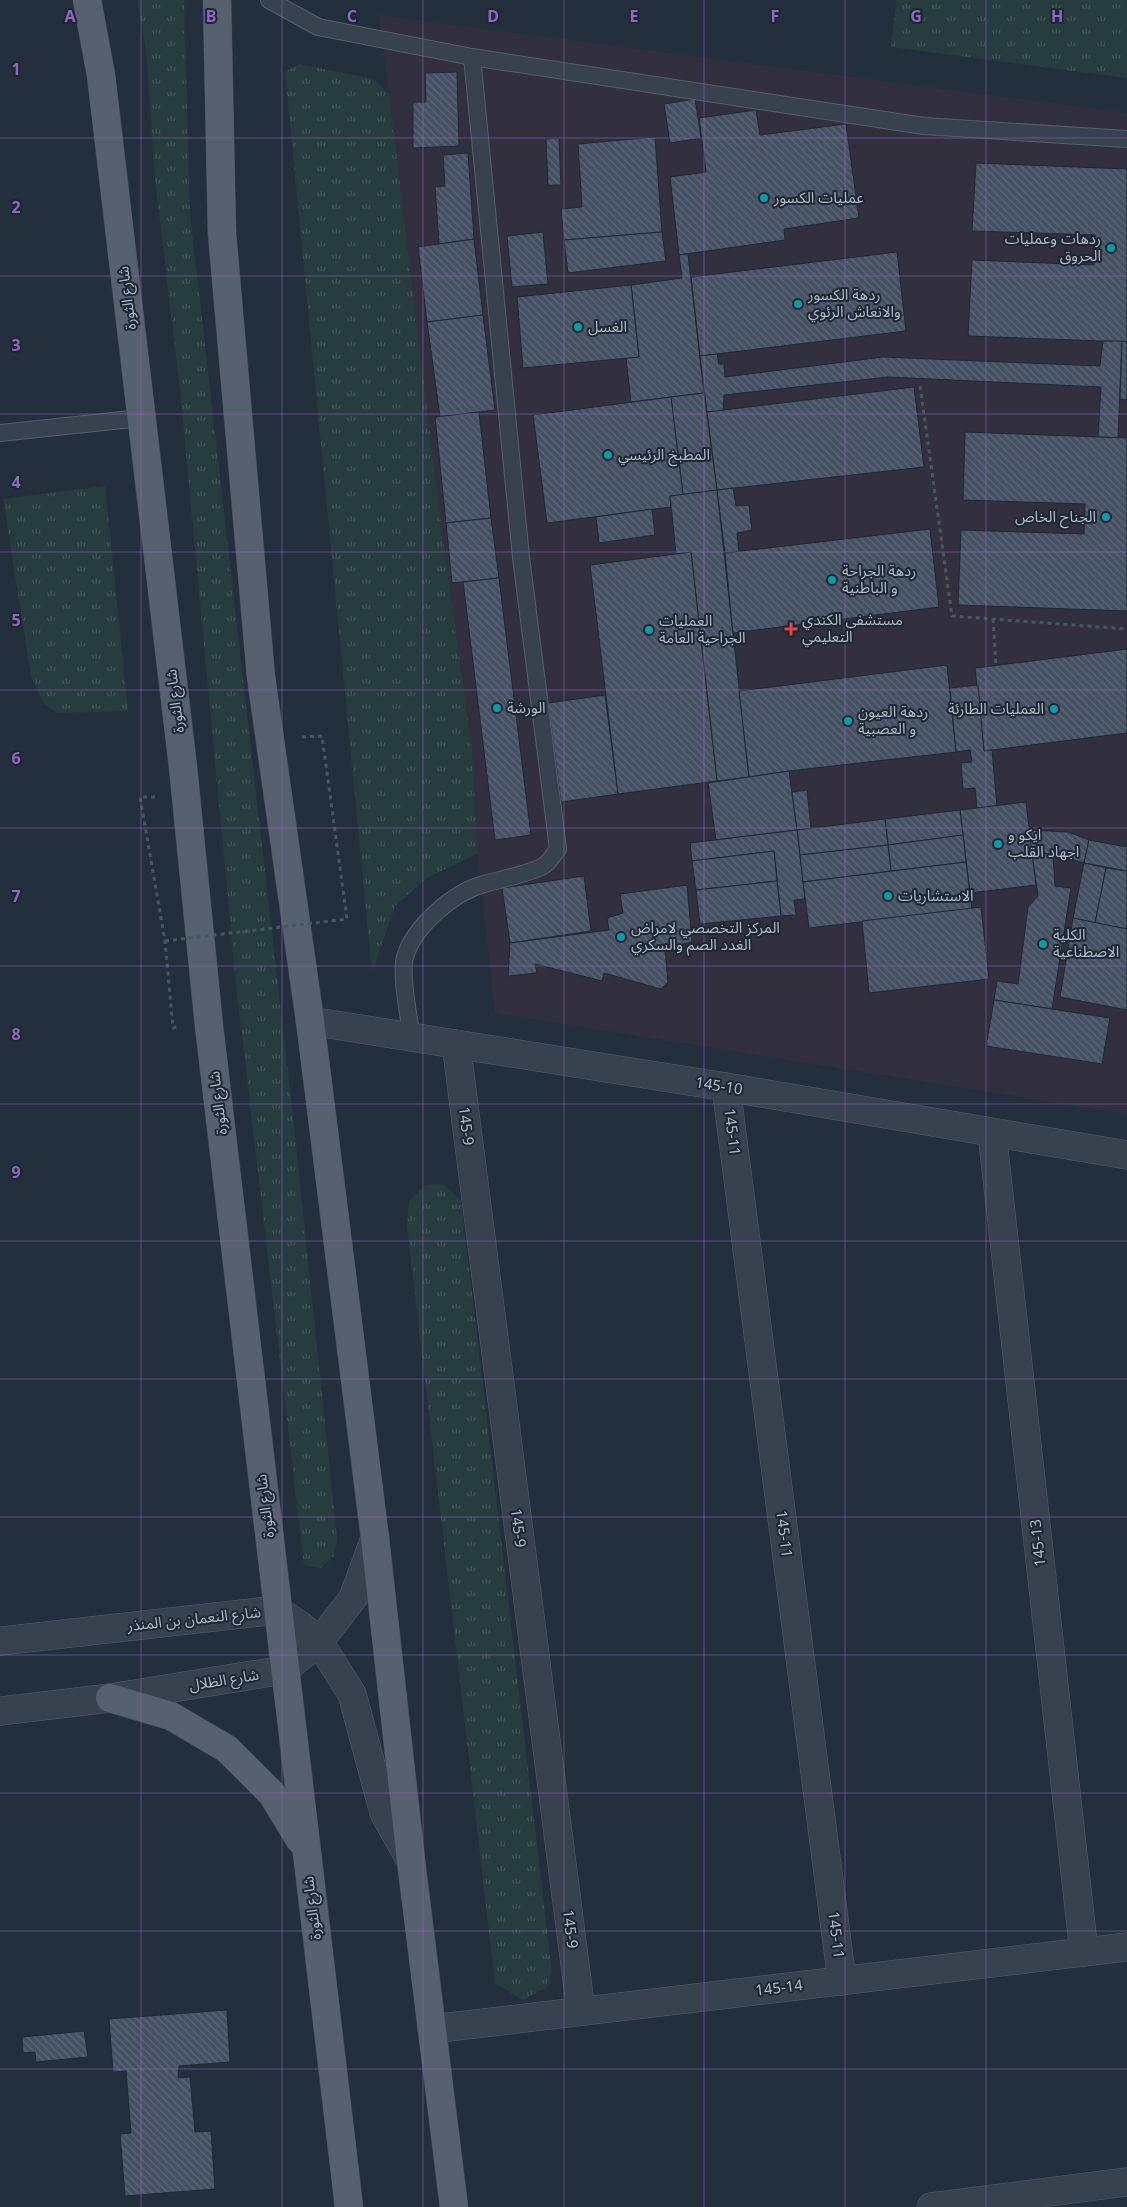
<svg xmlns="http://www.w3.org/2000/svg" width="1127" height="2207" viewBox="0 0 1127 2207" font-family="'Noto Sans','Noto Sans Arabic',sans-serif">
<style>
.medical{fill:#32303f}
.grass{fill:url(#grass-tufts)}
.building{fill:url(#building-back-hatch);stroke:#1f2835}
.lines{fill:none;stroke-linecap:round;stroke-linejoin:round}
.service-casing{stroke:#565f6c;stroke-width:18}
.minor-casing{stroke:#565f6c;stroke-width:29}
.tertiary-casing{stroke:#565f6c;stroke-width:29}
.primary-casing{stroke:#414a57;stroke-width:29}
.path{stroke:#44595c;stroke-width:3;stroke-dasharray:4 4;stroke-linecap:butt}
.service{stroke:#38414e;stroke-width:16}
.minor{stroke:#38414e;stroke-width:28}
.tertiary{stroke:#38414e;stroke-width:28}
.primary{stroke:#56606e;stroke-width:28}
.path-bridge{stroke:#44595c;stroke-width:3;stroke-dasharray:4 4;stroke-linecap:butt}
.grid{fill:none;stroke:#9266c3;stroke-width:1;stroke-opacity:0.55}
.culture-dot{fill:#0f9aa8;stroke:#1d2633;stroke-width:2}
.health-dot{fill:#e0444e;stroke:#1d2633;stroke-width:2}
.labels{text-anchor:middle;stroke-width:4;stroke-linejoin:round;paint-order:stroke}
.poi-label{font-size:15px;fill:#b4bcc9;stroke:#1d2633;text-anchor:start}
.street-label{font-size:15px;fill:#b4bcc9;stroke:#1d2633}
.grid-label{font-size:16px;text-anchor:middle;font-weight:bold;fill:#9266c3;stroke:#1d2633;stroke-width:4;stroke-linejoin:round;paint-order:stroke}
</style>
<defs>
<pattern id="grass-tufts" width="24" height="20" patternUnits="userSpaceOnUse" patternTransform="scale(1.25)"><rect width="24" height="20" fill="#263c3f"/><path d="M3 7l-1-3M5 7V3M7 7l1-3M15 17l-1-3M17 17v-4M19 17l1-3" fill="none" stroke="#435659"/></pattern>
<pattern id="building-back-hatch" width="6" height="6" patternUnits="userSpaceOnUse" patternTransform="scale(1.25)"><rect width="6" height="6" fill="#455162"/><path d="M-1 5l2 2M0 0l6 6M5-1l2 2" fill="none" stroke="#5d6877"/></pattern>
</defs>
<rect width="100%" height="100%" fill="#242f3e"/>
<polygon class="medical" points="379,15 1127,113 1127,1114 495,1013 478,853 472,750 439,508"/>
<g class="grass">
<polygon points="137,0 184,0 190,214 293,1117 337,1539 334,1556 321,1568 304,1565 236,984 180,390 155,179 146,48"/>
<polygon points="897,0 1127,0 1127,78 891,47"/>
<polygon points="299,64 374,79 389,94 439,508 472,750 478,853 427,878 395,906 372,972 285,72"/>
<polygon points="105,486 128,711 58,713 44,704 31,676 3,499"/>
<polygon points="443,1184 461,1201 552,1972 547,1987 523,2000 495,1983 407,1225 409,1202 425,1185"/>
</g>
<g class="building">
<polygon points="457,72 459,146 413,148 413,102 426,102 425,73"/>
<polygon points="695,99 701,138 670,143 664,104"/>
<polygon points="756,110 760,135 846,124 859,218 784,229 785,240 679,255 670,177 706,172 699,118"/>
<polygon points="655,137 662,232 564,240 561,209 582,207 578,144"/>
<polygon points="559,138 561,185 548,185 546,139"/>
<polygon points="468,153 474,239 439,244 435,187 445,186 443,155"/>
<polygon points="976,163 1127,169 1127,342 968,336 972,260 1094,265 1095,235 972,231"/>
<polygon points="543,232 548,284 512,287 507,236"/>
<polygon points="662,232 666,261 568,273 564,240"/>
<polygon points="474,239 483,315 427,322 418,247"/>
<polygon points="897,252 906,331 700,356 691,277"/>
<polygon points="688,254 704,393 631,402 626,358 639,357 631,285 682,278 679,255"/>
<polygon points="631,285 639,357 523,368 517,297"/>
<polygon points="483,315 495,410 440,417 427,322"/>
<polygon points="1103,341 1122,341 1118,438 1098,437 1101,387 888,377 724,395 723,411 707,412 700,356 717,354 719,364 724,364 725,377 883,357 1100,366"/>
<polygon points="1122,341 1127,342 1127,400 1120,399"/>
<polygon points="914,387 924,467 717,490 707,412"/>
<polygon points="704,393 717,490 683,495 671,397"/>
<polygon points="671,397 683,495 670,496 671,507 547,523 533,415"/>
<polygon points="479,412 491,518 446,523 435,417"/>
<polygon points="965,432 1127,438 1127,611 958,605 961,530 1084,534 1085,504 963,500"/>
<polygon points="733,488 736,506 749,505 752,530 737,533 739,552 725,553 717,490"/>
<polygon points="717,490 749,777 717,781 691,552 676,554 670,496"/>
<polygon points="652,509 655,535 599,543 596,517"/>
<polygon points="491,518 499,578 452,583 446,523"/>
<polygon points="930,529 939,607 733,633 725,553"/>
<polygon points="691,552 717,781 618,794 590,565"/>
<polygon points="499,578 531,835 495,840 463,582"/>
<polygon points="1127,649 1127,733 984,751 975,668"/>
<polygon points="947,665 956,752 789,771 749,777 739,691"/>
<polygon points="978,685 984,751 992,750 997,806 977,808 975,788 963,789 961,763 972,762 970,750 956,752 950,688"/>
<polygon points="605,695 618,794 561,802 548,703"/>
<polygon points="789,771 797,830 716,840 708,783"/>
<polygon points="807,790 811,828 797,830 792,792"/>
<polygon points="1026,802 1036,885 970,893 960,810"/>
<polygon points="960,810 963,835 888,845 885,819"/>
<polygon points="885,819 888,845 800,855 797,830"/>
<polygon points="797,830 805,899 794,900 796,915 781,916 774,851 692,861 690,843"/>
<polygon points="1029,830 1068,832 1089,840 1084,863 1053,854 1032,853"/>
<polygon points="963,835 966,862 891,871 888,845"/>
<polygon points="1089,840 1127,847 1127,871 1084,863"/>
<polygon points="888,845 891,871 803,882 800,855"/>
<polygon points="774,851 777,881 696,890 692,861"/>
<polygon points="1032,853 1053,854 1055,886 1071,888 1052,1009 994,1000 997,981 1018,984 1028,907 1038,896"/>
<polygon points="966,862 972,909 809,928 803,882"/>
<polygon points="1084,863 1106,868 1095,923 1073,918"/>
<polygon points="1106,868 1127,871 1127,929 1095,923"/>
<polygon points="584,876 591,931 510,943 502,888"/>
<polygon points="777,881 781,916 700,924 696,890"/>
<polygon points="687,885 692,942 665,948 668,982 661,989 604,973 602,981 535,964 537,973 508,976 510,943 609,930 607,918 623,913 620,894"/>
<polygon points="981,907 989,979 869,993 862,921"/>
<polygon points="1073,918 1127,929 1127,1010 1060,997"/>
<polygon points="994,1000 1110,1018 1102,1064 986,1046"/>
<polygon points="227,2010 230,2062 179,2066 178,2078 190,2077 195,2132 211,2131 215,2189 125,2196 120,2134 131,2133 126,2071 113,2072 109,2019"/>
<polygon points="84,2031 88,2057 36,2062 35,2052 23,2053 22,2037"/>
</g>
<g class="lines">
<g class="service-casing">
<g id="service">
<polyline points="269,0 318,27 472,57 924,126 1127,139"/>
<polyline points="0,433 141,418"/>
<path d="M 412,1037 C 409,1018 400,974 405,957 C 414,926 454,892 484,884 C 498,880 532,873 543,866 C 549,863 554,854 558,849 L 521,557 L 472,57"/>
</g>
</g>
<g class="minor-casing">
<g id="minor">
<polyline points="310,1021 726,1087 1127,1155"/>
<polyline points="456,1044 581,2011"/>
<polyline points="726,1087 842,1981"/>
<polyline points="992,1133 1084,1952"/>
<polyline points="432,2029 1127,1947"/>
<polyline points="931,2207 1127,2182"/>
</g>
</g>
<g class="tertiary-casing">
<g id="tertiary">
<polyline points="0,1641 277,1610 301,1626 319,1642 352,1694 384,1813 411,1861"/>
<polyline points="0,1711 110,1698 284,1670 319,1642 353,1598 375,1538"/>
</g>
</g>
<g class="primary-casing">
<g id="primary">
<polyline points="87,0 101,75 183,767 209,1026 349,2207"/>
<polyline points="217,0 222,233 261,677 310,1021 375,1538 411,1861 454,2207"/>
<polyline points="110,1698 171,1716 227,1749 272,1794 300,1840"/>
</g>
</g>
<g class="path">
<polyline points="920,386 952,616 1127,629"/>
<polyline points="993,619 996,666"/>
<polyline points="302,737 322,736 347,919"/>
<polyline points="155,797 140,797 165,941 173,1028 178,1027"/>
</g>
<use href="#service" class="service"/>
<use href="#minor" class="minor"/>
<use href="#tertiary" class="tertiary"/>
<use href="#primary" class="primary"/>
<polyline class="path-bridge" points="165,941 347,919"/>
</g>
<path class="grid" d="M 141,0 L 141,2207M 282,0 L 282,2207M 423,0 L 423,2207M 564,0 L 564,2207M 704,0 L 704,2207M 845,0 L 845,2207M 986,0 L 986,2207M 0,138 L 1127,138M 0,276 L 1127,276M 0,414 L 1127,414M 0,552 L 1127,552M 0,690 L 1127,690M 0,828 L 1127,828M 0,966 L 1127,966M 0,1104 L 1127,1104M 0,1241 L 1127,1241M 0,1379 L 1127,1379M 0,1517 L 1127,1517M 0,1655 L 1127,1655M 0,1793 L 1127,1793M 0,1931 L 1127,1931M 0,2069 L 1127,2069"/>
<g class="culture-dot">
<circle cx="764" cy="198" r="5"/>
<circle cx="1111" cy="248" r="5"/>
<circle cx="798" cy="304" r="5"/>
<circle cx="578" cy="327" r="5"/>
<circle cx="608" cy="455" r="5"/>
<circle cx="1106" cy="517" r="5"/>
<circle cx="832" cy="580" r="5"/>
<circle cx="649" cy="630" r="5"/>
<circle cx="497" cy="708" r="5"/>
<circle cx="1054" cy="709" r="5"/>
<circle cx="848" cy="721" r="5"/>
<circle cx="998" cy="844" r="5"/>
<circle cx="888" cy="896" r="5"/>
<circle cx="621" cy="937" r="5"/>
<circle cx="1043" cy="944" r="5"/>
</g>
<path class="health-dot" d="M788.5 621.5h5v5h5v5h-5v5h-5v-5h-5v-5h5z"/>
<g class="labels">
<g class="poi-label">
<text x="774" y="203">عمليات الكسور</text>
<text x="1101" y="244" text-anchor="end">ردهات وعمليات<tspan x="1101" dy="17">الحروق</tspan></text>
<text x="808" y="300">ردهة الكسور<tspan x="808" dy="17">والانعاش الرئوي</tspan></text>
<text x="588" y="332">الغسل</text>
<text x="618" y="460">المطبخ الرئيسي</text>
<text x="1096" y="522" text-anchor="end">الجناح الخاص</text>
<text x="842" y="576">ردهة الجراحة<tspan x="842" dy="17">و الباطنية</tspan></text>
<text x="802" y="625">مستشفى الكندي<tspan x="802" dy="17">التعليمي</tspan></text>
<text x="659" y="626">العمليات<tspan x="659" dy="17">الجراحية العامة</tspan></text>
<text x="507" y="713">الورشة</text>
<text x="1044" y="714" text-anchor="end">العمليات الطارئة</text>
<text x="858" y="717">ردهة العيون<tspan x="858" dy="17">و العصبية</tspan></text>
<text x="1008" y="840">ايكو و<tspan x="1008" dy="17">اجهاد القلب</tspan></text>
<text x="898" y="901">الاستشاريات</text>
<text x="631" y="933">المركز التخصصي لامراض<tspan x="631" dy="17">الغدد الصم والسكري</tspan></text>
<text x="1053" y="940">الكلية<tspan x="1053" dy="17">الاصطناعية</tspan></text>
</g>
<g class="street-label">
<text transform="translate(127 298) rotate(-97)" y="5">شارع الثورة</text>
<text transform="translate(175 701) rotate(-97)" y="5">شارع الثورة</text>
<text transform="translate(719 1086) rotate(9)" y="5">145-10</text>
<text transform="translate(218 1103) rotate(-97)" y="5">شارع الثورة</text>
<text transform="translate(466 1126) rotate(83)" y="5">145-9</text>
<text transform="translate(732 1132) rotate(83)" y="5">145-11</text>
<text transform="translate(265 1506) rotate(-97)" y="5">شارع الثورة</text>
<text transform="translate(518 1528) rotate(83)" y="5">145-9</text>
<text transform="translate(784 1534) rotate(83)" y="5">145-11</text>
<text transform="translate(1038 1543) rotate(-96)" y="5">145-13</text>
<text transform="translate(194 1619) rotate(-6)" y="5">شارع النعمان بن المنذر</text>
<text transform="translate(224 1680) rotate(-9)" y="5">شارع الظلال</text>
<text transform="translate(312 1908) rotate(-97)" y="5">شارع الثورة</text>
<text transform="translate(570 1929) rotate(83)" y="5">145-9</text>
<text transform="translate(836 1935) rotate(83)" y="5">145-11</text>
<text transform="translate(779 1988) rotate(-7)" y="5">145-14</text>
</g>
</g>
<g class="grid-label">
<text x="70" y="22">A</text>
<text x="211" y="22">B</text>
<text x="352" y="22">C</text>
<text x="493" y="22">D</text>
<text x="634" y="22">E</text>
<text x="775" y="22">F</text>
<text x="916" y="22">G</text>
<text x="1057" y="22">H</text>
<text x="16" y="75">1</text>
<text x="16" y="213">2</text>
<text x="16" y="351">3</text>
<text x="16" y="488">4</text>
<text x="16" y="626">5</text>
<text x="16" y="764">6</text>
<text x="16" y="902">7</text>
<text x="16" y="1040">8</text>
<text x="16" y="1178">9</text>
</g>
</svg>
